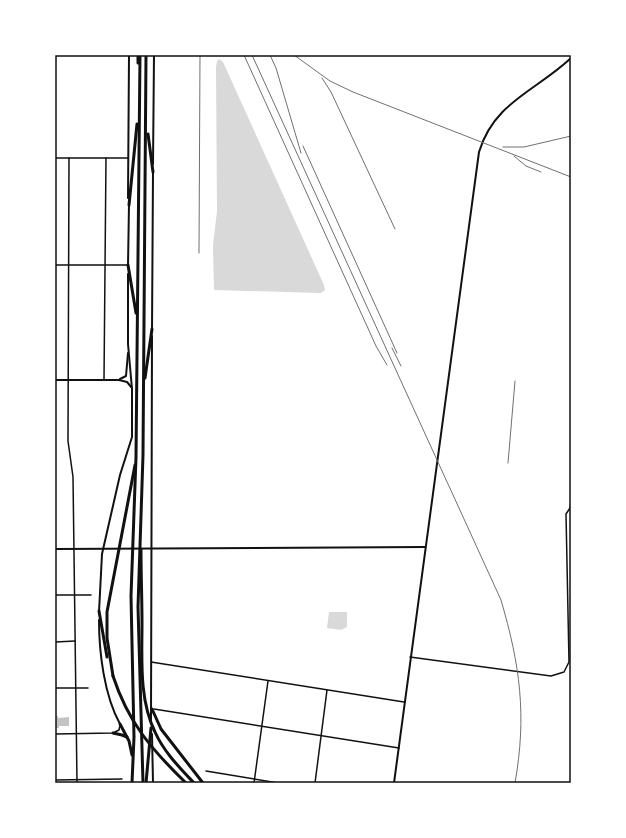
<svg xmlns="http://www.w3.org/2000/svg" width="626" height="838" viewBox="0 0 626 838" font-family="'Public Sans',sans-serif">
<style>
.water{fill:#d9d9d9}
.building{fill:#c4c4c4}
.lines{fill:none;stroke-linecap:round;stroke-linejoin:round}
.minor{stroke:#111;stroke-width:1.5}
.tertiary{stroke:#111;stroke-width:2}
.motorway{stroke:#111;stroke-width:3}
.rail{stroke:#707070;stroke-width:1}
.neatline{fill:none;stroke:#111;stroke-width:1.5}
</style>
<rect width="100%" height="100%" fill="#fff"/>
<g class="water">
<polygon points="219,59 223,62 324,285 325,290 321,293 214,290 213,245 217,211 216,67 217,61"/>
<polygon points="329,612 347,612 347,627 341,630 327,628"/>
</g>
<polygon class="building" points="55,716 58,716 58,718 69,717 69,726 59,726 59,728 55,728"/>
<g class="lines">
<g class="minor">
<polyline points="55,158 128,158"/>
<polyline points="69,158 68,441 73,477 77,783"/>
<polyline points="55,265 127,265"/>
<polyline points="104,380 106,158"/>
<polyline points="55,595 91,595"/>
<polyline points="55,642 75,641"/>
<polyline points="410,657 551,676 564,672 569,662 566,514 570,508 571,501"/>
<polyline points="151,662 404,702"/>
<polyline points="55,688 88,688"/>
<polyline points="154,709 399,748"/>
<polyline points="55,734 113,733 119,730 120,725"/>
<polyline points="206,771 278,783"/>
<polyline points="55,780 122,779"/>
<polyline points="254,783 268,681"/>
<polyline points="315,783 327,690"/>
</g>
<g class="tertiary">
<polyline points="153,164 154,55"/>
<polyline points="128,198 129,55"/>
<polyline points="128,266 129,204"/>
<polyline points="152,330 153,172"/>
<polyline points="120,379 126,376 128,353"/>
<polyline points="55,380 119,380 127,382 132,388"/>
<polyline points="55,549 425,547"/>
<polyline points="99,612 102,554 120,475 132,437 132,389 128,344 128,274"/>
<path d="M 99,620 C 99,652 104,695 120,724"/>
<polyline points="151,722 152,336"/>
<polyline points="152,734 153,783"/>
<path d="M 394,783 L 479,152 C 494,102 536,91 571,58"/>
</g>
<g class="motorway">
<polyline points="138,55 138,63"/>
<polyline points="148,134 153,172"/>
<polyline points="129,205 137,124"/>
<polyline points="128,265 136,313"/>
<polyline points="145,378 152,329"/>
<path d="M 141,550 C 141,575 142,599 142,624 C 142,660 139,699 155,732 C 164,752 179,767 194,783"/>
<polyline points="99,611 107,657"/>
<polyline points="113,676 107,638 107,612 135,465"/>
<path d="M 113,676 C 128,722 151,749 186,783"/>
<polyline points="152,709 161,729 203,783"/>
<polyline points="120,724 129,741 132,755"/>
<polyline points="113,733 122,735 127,737"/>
<polyline points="132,783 134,737 131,596 136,457 140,55"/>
<polyline points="143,783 138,607 143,455 146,55"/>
<polyline points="146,783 151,728"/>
</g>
<g class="rail">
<polyline points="244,55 376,346 387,365"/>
<path d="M 252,55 L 501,600 C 520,665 527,715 515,783"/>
<polyline points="270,55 276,68 301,153"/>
<polyline points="294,55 330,81 353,92 571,177"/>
<polyline points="322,78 331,92 395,229"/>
<polyline points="303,146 397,353"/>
<polyline points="503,147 524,147 571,136"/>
<polyline points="514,156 526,166 541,172"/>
<polyline points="199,253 200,55"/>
<polyline points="392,348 401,366"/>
<polyline points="508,463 515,381"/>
</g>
</g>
<rect width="626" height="838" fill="none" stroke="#ffffff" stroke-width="112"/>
<rect x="56" y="56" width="514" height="726" class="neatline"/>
</svg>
